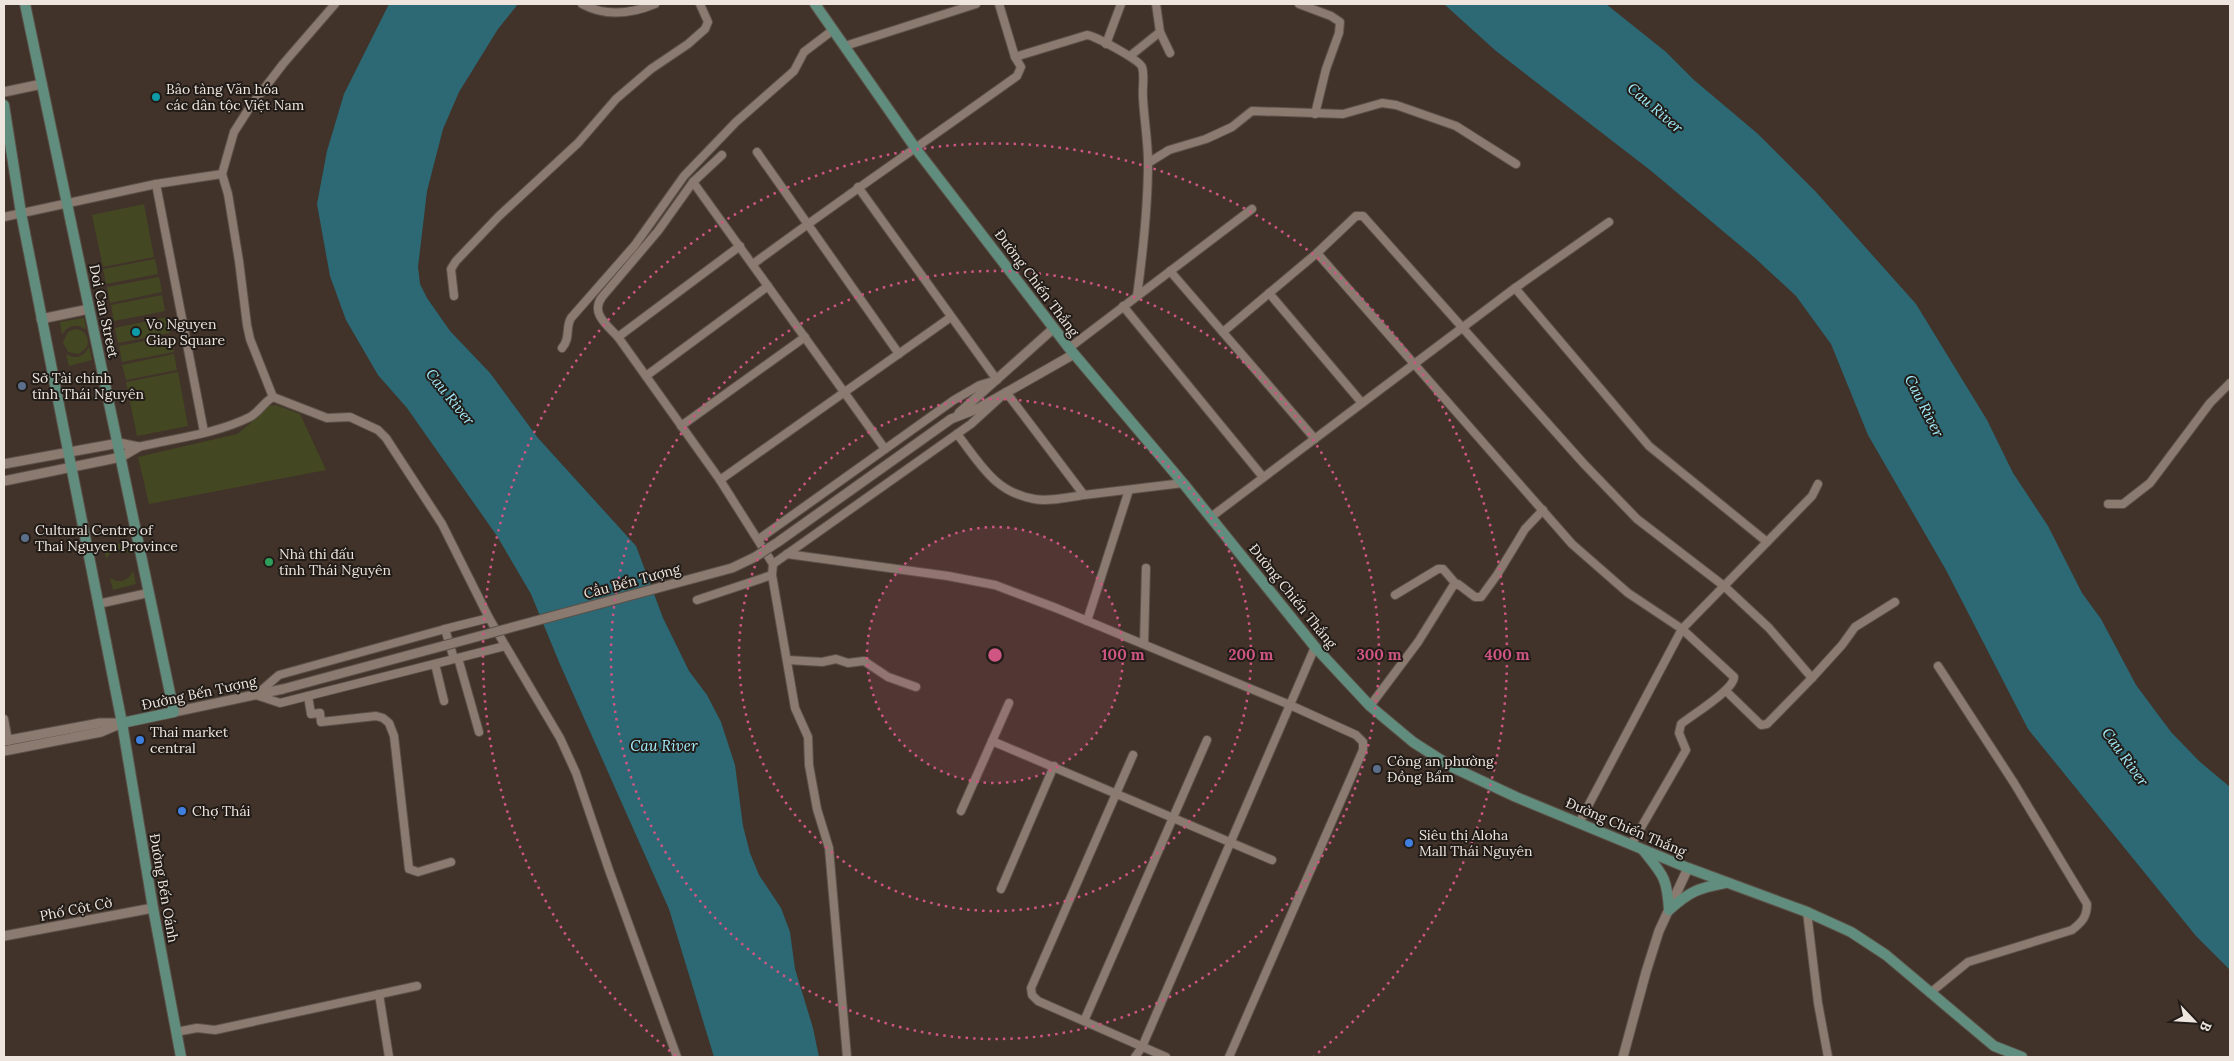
<svg xmlns="http://www.w3.org/2000/svg" width="2234" height="1061" viewBox="0 0 2234 1061" font-family="Lora,serif">
<style>
.green{fill:#434822}
.water{fill:#2c6975}
.lines{fill:none;stroke-linecap:round;stroke-linejoin:round}
.minor-casing{stroke:#5b5047;stroke-width:10}
.tertiary-casing{stroke:#5b5047;stroke-width:11}
.secondary-casing{stroke:#5b5047;stroke-width:12}
.minor{stroke:#8a7a70;stroke-width:8}
.tertiary{stroke:#8a7a70;stroke-width:9}
.secondary{stroke:#618d7e;stroke-width:10}
.tertiary-bridge-casing{stroke:#5b5047;stroke-width:11;stroke-linecap:butt}
.tertiary-bridge{stroke:#8a7a70;stroke-width:9}
.ring{fill:none;stroke:#cf5683;stroke-width:2.5;stroke-dasharray:2.5 5}
.culture-dot{fill:#0f9aa8;stroke:#221c18;stroke-width:2}
.service-dot{fill:#5c6f8a;stroke:#221c18;stroke-width:2}
.leisure-dot{fill:#2e9e5b;stroke:#221c18;stroke-width:2}
.shop-dot{fill:#3f7fe0;stroke:#221c18;stroke-width:2}
.labels{text-anchor:middle;stroke-width:4;stroke-linejoin:round;paint-order:stroke}
.poi-label{font-size:14px;fill:#eee5df;stroke:#221c18;text-anchor:start}
.street-label{font-size:14px;fill:#eee5df;stroke:#221c18}
.water-label{font-size:15px;font-style:italic;fill:#a2ecfc;stroke:#221c18}
.centre{fill:#cf5683;stroke:#221c18;stroke-width:2.5}
.ring-label{font-size:15px;text-anchor:middle;font-weight:bold;fill:#cf5683;stroke:#221c18;stroke-width:4;stroke-linejoin:round;paint-order:stroke}
</style>
<rect width="100%" height="100%" fill="#41332a"/>
<g class="green">
<polygon points="144,204 154,257 103,267 92,215"/>
<polygon points="155,259 158,274 106,284 103,269"/>
<polygon points="159,277 162,292 110,303 107,287"/>
<polygon points="162,295 165,311 114,321 111,305"/>
<polygon points="167,317 170,333 118,343 115,328"/>
<path d="M 84,318 L 86,330 C 77,323 68,325 62,335 L 60,322 Z"/>
<path d="M 75,329 C 85,330 90,337 87,347 L 79,354 L 68,352 L 63,342 L 68,332 Z"/>
<polygon points="171,336 174,352 122,362 119,346"/>
<path d="M 89,347 L 92,360 L 69,366 L 66,354 C 75,360 84,357 89,347 Z"/>
<polygon points="174,354 177,370 126,380 122,365"/>
<polygon points="178,372 188,426 137,436 126,382"/>
<polygon points="276,405 300,414 326,470 149,504 138,457 237,434 251,423 259,411 268,406"/>
<path d="M 128,542 L 130,554 C 121,547 111,550 106,559 L 104,547 Z"/>
<path d="M 133,571 L 136,584 L 113,590 L 110,578 C 119,584 129,581 133,571 Z"/>
</g>
<g class="water">
<polygon points="389,4 518,4 498,29 459,92 443,129 427,191 418,267 420,284 427,298 450,331 490,373 538,438 636,546 663,618 689,671 707,695 721,722 735,765 743,826 750,853 759,875 781,908 790,932 795,969 813,1028 819,1057 714,1057 669,909 559,662 531,594 497,536 407,408 378,375 346,320 330,276 317,204 327,151 344,94"/>
<polygon points="1444,4 1606,4 1666,52 1694,80 1758,134 1816,192 1916,304 1987,420 2013,473 2048,526 2082,593 2101,619 2136,685 2171,732 2199,761 2230,787 2230,970 2196,936 2028,729 1946,570 1868,435 1831,344 1796,296 1755,258 1650,170 1496,51"/>
</g>
<g class="lines">
<g class="minor-casing">
<g id="minor">
<path d="M 582,4 C 606,17 631,14 655,4"/>
<polyline points="999,4 1015,57"/>
<polyline points="1156,4 1160,32 1170,53"/>
<polyline points="1299,4 1331,16 1340,22 1339,33 1326,69 1315,114"/>
<polyline points="1106,44 1121,4"/>
<polyline points="845,46 976,4"/>
<polyline points="1130,56 1160,32"/>
<polyline points="757,152 899,354"/>
<path d="M 722,155 L 693,182 L 658,231 L 602,297 C 590,313 607,325 618,337 L 720,480 L 773,564 L 772,575 L 795,708 L 808,737 L 809,765 L 817,809 L 829,848 L 847,1057"/>
<polyline points="1148,163 1169,150 1206,139 1232,127 1252,111 1343,114 1382,103 1396,105 1456,126 1516,164"/>
<polyline points="222,174 228,194 239,261 247,325 250,339 273,397"/>
<polyline points="693,182 885,449"/>
<polyline points="156,184 204,432"/>
<polyline points="4,217 156,184 222,174 234,132 250,107 283,64 335,4"/>
<path d="M 1317,253 L 1572,544 L 1628,593 L 1682,629 L 1734,677 C 1734,690 1692,715 1681,724 L 1679,733 L 1686,750 L 1631,845"/>
<path d="M 753,264 C 840,200 929,139 1017,76 L 1021,67 L 1015,57 L 1087,35 C 1095,36 1140,60 1142,67 C 1145,76 1142,88 1143,98 C 1144,119 1148,141 1148,162 C 1148,207 1143,252 1137,296"/>
<polyline points="1170,271 1315,439"/>
<polyline points="1515,288 1649,446 1767,542"/>
<polyline points="1269,293 1362,403"/>
<polyline points="454,296 451,269 456,261 499,216 578,143 616,99 651,69 688,44 705,29 708,22 700,4"/>
<polyline points="1123,306 1263,477"/>
<polyline points="1223,332 1317,253 1356,216 1363,216 1584,464 1637,519 1724,586 1769,628 1812,678"/>
<polyline points="618,337 740,246"/>
<path d="M 562,348 C 571,338 565,328 571,318 L 635,245 L 684,176 L 736,122 L 794,71 L 804,52 L 833,30"/>
<polyline points="1069,348 1252,209"/>
<polyline points="646,376 768,286"/>
<polyline points="681,426 805,337"/>
<path d="M 957,434 C 980,463 994,492 1034,499 C 1049,502 1069,497 1084,495"/>
<path d="M 138,447 C 175,438 216,434 250,417 C 259,412 264,402 273,397 L 327,418 L 350,417 L 378,430 L 386,438 L 442,524 L 489,618 L 560,738 L 576,773 L 609,870 L 677,1057"/>
<polyline points="720,480 951,317"/>
<polyline points="2108,504 2123,504 2150,483 2210,403 2230,383"/>
<polyline points="1211,517 1515,288 1609,222"/>
<polyline points="759,539 954,400 980,385 997,380 858,187"/>
<polyline points="787,554 948,576 995,585 1056,608 1290,705 1356,735 1363,742 1363,750 1229,1057"/>
<polyline points="773,564 971,424 1006,392 1084,495 1183,483"/>
<polyline points="1395,595 1438,569 1443,569 1456,584"/>
<polyline points="697,600 772,575"/>
<polyline points="98,604 148,593"/>
<polyline points="1087,621 1129,490"/>
<polygon points="445,629 454,659 280,703 256,695 279,675"/>
<polyline points="445,629 489,618"/>
<polyline points="1144,644 1146,568"/>
<polyline points="458,658 479,732"/>
<polyline points="454,659 505,646"/>
<polyline points="788,660 822,662 836,659 848,663 864,661 888,677 916,687"/>
<polyline points="435,664 444,701"/>
<polyline points="1726,691 1761,725 1767,724 1812,678 1842,645 1855,627 1895,602"/>
<polyline points="308,696 311,714 320,713 321,722 376,716 383,718 389,723 394,736 409,869 418,872 451,862"/>
<polyline points="1370,706 1418,642 1453,586 1458,584 1475,597 1481,597 1497,575 1525,529 1543,510"/>
<polyline points="4,719 8,741"/>
<polyline points="992,741 1272,860"/>
<polyline points="1133,755 1031,988 1032,995 1038,1001 1166,1057"/>
<polyline points="961,811 1009,703"/>
<polyline points="1579,823 1682,629 1812,496 1818,484"/>
<polyline points="1001,889 1054,766"/>
<polyline points="1807,912 1818,1003 1828,1057"/>
<path d="M 1930,993 L 1968,962 L 2072,930 C 2082,922 2087,917 2087,904 L 2014,783 L 1938,666"/>
<polyline points="379,994 389,1057"/>
<polyline points="1084,1021 1207,740"/>
<polyline points="176,1032 197,1028 215,1030 417,986"/>
<polyline points="1135,1057 1142,1047 1315,647"/>
</g>
</g>
<g class="tertiary-casing">
<g id="tertiary">
<polyline points="4,92 42,84"/>
<polyline points="41,319 89,309"/>
<polyline points="959,413 1054,328"/>
<polyline points="951,419 979,408 1074,354"/>
<polyline points="4,464 119,443 138,447"/>
<polyline points="4,481 121,457 138,447"/>
<polyline points="174,712 283,689"/>
<polyline points="4,741 100,723 116,723"/>
<polyline points="4,751 101,732 122,723"/>
<polyline points="4,936 153,908"/>
<polyline points="1623,1057 1646,972 1659,931 1688,868"/>
</g>
</g>
<g class="secondary-casing">
<g id="secondary">
<polyline points="25,4 174,712 122,723"/>
<polyline points="815,4 916,149 1069,348 1183,483 1315,647 1370,706 1413,742 1452,767 1516,797 1688,868 1807,912 1851,932 1886,955 1994,1046 2022,1057"/>
<polyline points="4,105 21,213 122,723 153,908 181,1057"/>
<path d="M 1643,850 C 1663,875 1667,877 1669,910"/>
<path d="M 1669,910 C 1689,892 1698,888 1725,883"/>
</g>
</g>
<use href="#minor" class="minor"/>
<use href="#tertiary" class="tertiary"/>
<use href="#secondary" class="secondary"/>
<g class="tertiary-bridge-casing">
<polyline id="tertiary-bridge" points="283,689 732,568 755,557 778,542 951,419"/>
</g>
<use href="#tertiary-bridge" class="tertiary-bridge"/>
</g>
<circle cx="995" cy="655" r="128" fill="#cf5683" fill-opacity=".12"/>
<g class="ring">
<circle cx="995" cy="655" r="128"/>
<circle cx="995" cy="655" r="256"/>
<circle cx="995" cy="655" r="384"/>
<path d="M676 1056A512 512 0 1 1 1314 1056"/>
</g>
<g class="culture-dot">
<circle cx="156" cy="97" r="5"/>
<circle cx="136" cy="332" r="5"/>
</g>
<g class="service-dot">
<circle cx="22" cy="386" r="5"/>
<circle cx="25" cy="538" r="5"/>
<circle cx="1377" cy="769" r="5"/>
</g>
<circle class="leisure-dot" cx="269" cy="562" r="5"/>
<g class="shop-dot">
<circle cx="140" cy="740" r="5"/>
<circle cx="182" cy="811" r="5"/>
<circle cx="1409" cy="843" r="5"/>
</g>
<g class="labels">
<g class="poi-label">
<text x="166" y="94">Bảo tàng Văn hóa<tspan x="166" dy="16">các dân tộc Việt Nam</tspan></text>
<text x="146" y="329">Vo Nguyen<tspan x="146" dy="16">Giap Square</tspan></text>
<text x="32" y="383">Sở Tài chính<tspan x="32" dy="16">tỉnh Thái Nguyên</tspan></text>
<text x="35" y="535">Cultural Centre of<tspan x="35" dy="16">Thai Nguyen Province</tspan></text>
<text x="279" y="559">Nhà thi đấu<tspan x="279" dy="16">tỉnh Thái Nguyên</tspan></text>
<text x="150" y="737">Thai market<tspan x="150" dy="16">central</tspan></text>
<text x="1387" y="766">Công an phường<tspan x="1387" dy="16">Đồng Bẩm</tspan></text>
<text x="192" y="816">Chợ Thái</text>
<text x="1419" y="840">Siêu thị Aloha<tspan x="1419" dy="16">Mall Thái Nguyên</tspan></text>
</g>
<g class="street-label">
<text transform="translate(1037 283) rotate(53)" y="5">Đường Chiến Thắng</text>
<text transform="translate(104 311) rotate(78)" y="5">Doi Can Street</text>
<text transform="translate(632 581) rotate(-15)" y="5">Cầu Bến Tượng</text>
<text transform="translate(1293 596) rotate(51)" y="5">Đường Chiến Thắng</text>
<text transform="translate(199 693) rotate(-12)" y="5">Đường Bến Tượng</text>
<text transform="translate(1626 827) rotate(23)" y="5">Đường Chiến Thắng</text>
<text transform="translate(164 888) rotate(80)" y="5">Đường Bến Oánh</text>
<text transform="translate(76 909) rotate(-11)" y="5">Phố Cột Cờ</text>
</g>
<g class="water-label">
<text transform="translate(1655 108) rotate(41)" y="5">Cau River</text>
<text transform="translate(450 397) rotate(51)" y="5">Cau River</text>
<text transform="translate(1924 406) rotate(63)" y="5">Cau River</text>
<text x="664" y="751">Cau River</text>
<text transform="translate(2125 757) rotate(54)" y="5">Cau River</text>
</g>
</g>
<circle cx="995" cy="655" r="8" class="centre"/>
<g class="ring-label">
<text x="1123" y="660">100 m</text>
<text x="1251" y="660">200 m</text>
<text x="1379" y="660">300 m</text>
<text x="1507" y="660">400 m</text>
</g>
<rect width="2234" height="1061" fill="none" stroke="#eee5df" stroke-width="10"/>
<g transform="translate(2194 1021) rotate(115)" stroke="#221c18" stroke-width="4" paint-order="stroke">
<path d="M0-4L9 19L0 12L-9 19Z" fill="#eee5df"/>
<text y="-8" font-size="14" font-weight="bold" text-anchor="middle" fill="#eee5df">B</text>
</g>
</svg>
